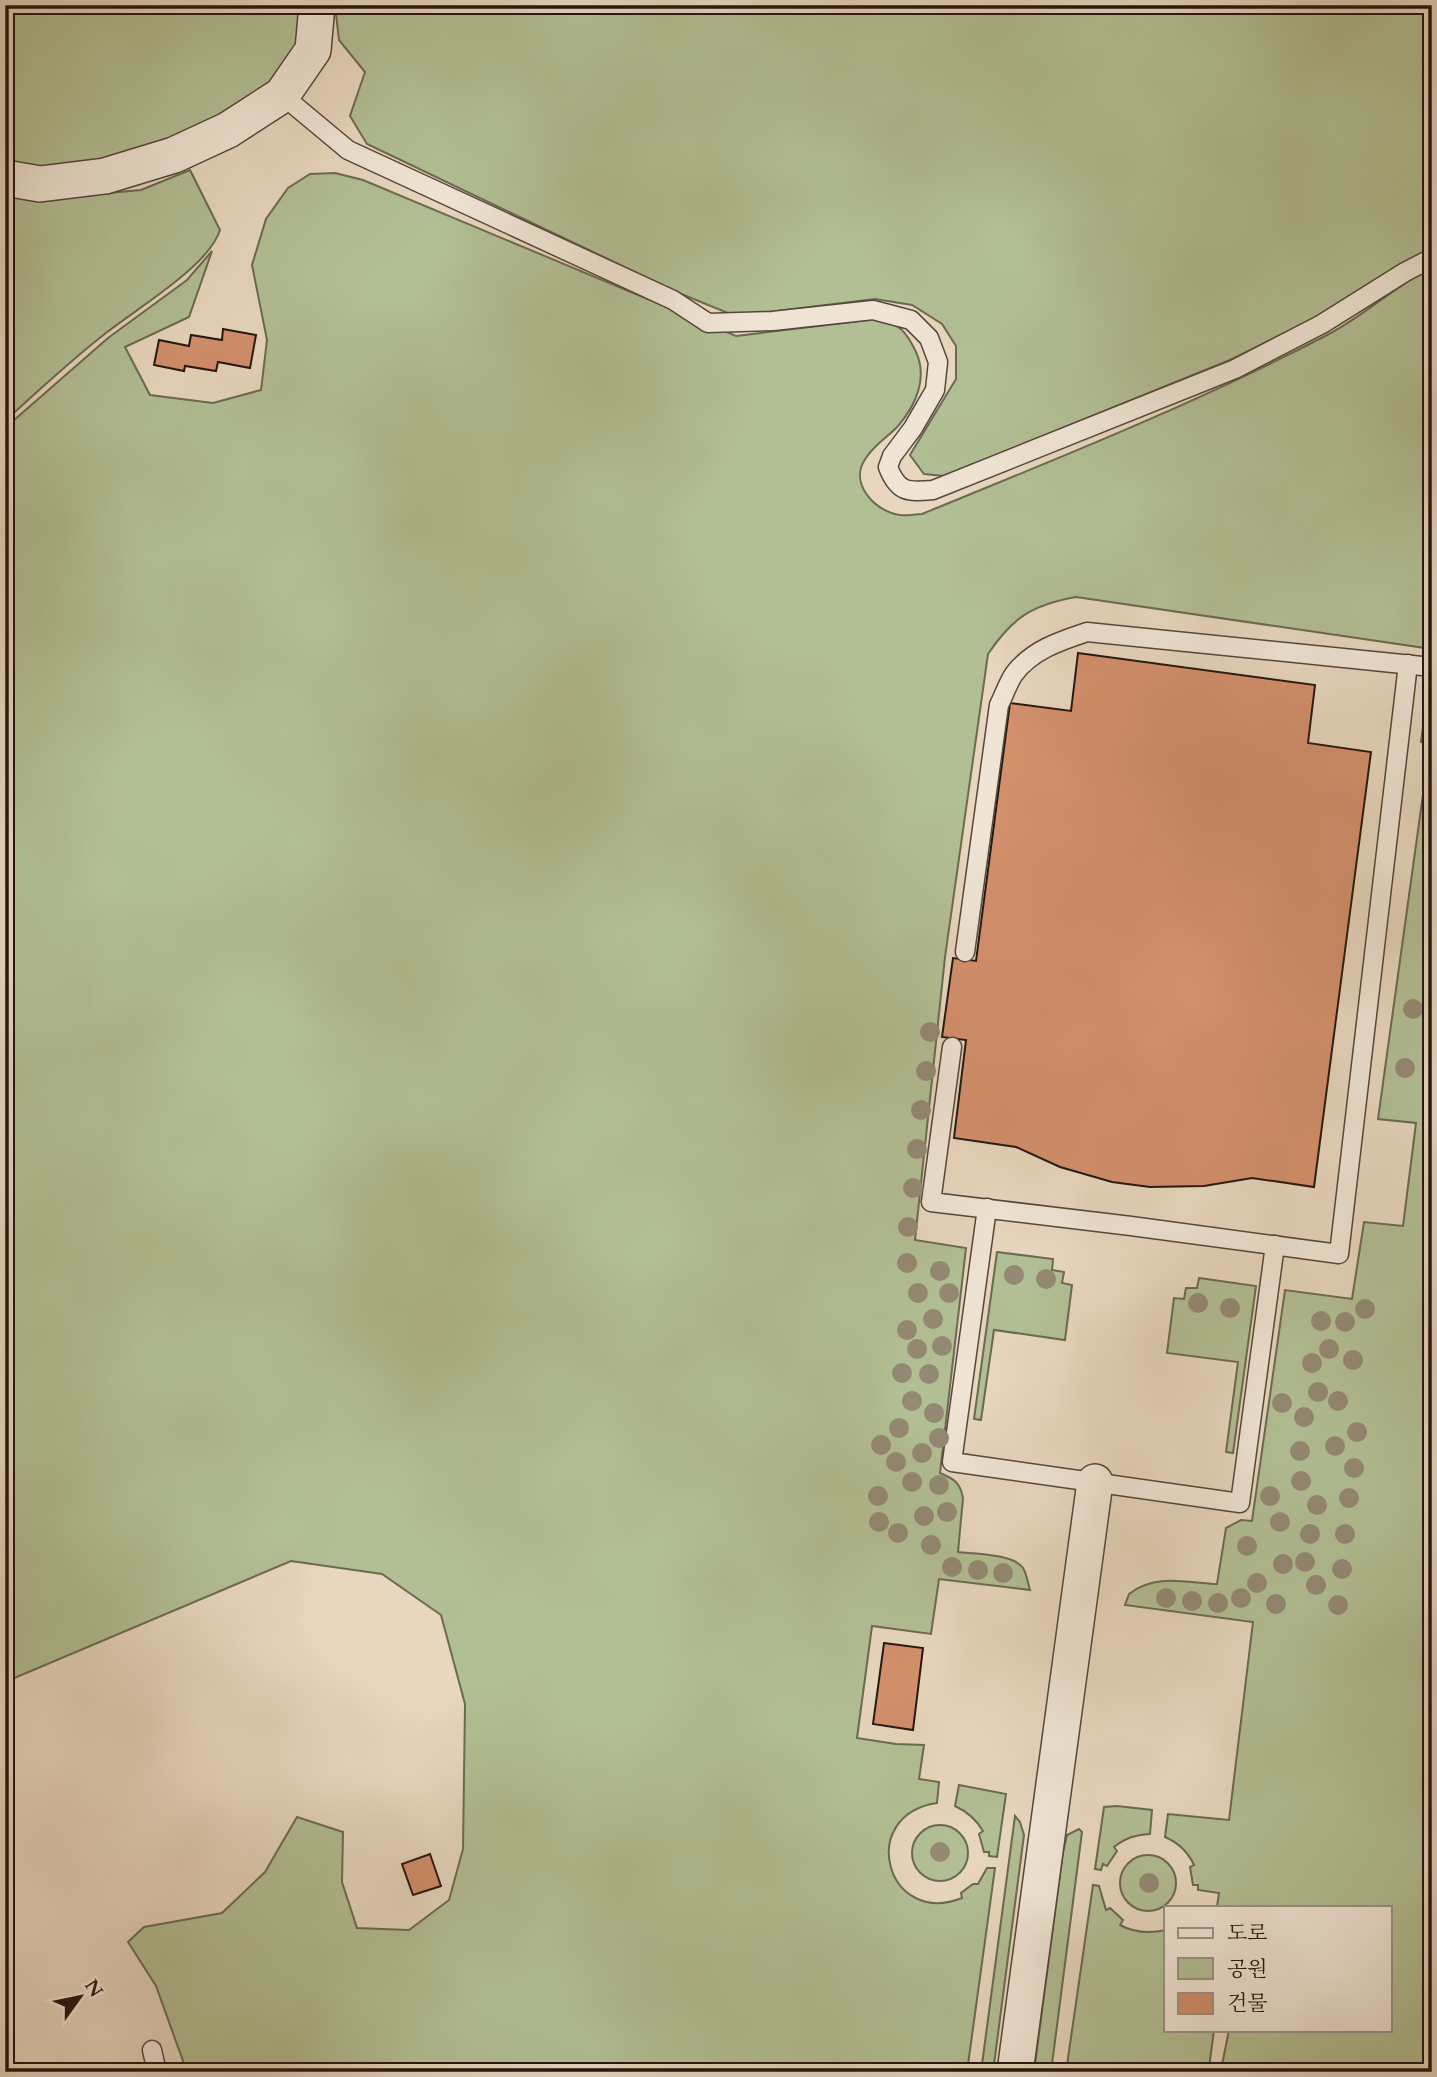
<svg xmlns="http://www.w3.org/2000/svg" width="1437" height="2077" viewBox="0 0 1437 2077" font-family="Cardo,'Noto Serif KR',serif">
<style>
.green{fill:#b2bf94;stroke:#6b6a52;stroke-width:2}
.building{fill:#d3906c;stroke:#241611;stroke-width:2}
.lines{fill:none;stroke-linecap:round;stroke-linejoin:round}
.lane-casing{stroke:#55463c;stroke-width:21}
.street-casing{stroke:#55463c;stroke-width:38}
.lane{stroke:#f0e5d5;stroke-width:18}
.street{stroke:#f0e5d5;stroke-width:35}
.tree{fill:#948974}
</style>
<rect width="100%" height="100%" fill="#e8d7be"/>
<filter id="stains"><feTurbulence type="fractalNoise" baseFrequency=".00286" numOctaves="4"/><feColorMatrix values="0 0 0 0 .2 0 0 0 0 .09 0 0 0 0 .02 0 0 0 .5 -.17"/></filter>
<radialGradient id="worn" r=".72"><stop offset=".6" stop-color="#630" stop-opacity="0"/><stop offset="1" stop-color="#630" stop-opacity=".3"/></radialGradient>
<g class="green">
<polygon points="5,5 308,5 299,55 284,75 200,128 85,168 5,167"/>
<polygon points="335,5 1432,5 1432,251 1315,318 1230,360 944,476 924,474 910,455 956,379 956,346 942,324 912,305 875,299 735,316 679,293 367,144 350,116 365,72 339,40"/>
<path d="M 190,170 L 220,230 C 209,266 136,309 106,333 C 71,360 38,391 5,421 L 5,194 L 41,199 L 141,190 Z"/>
<path d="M 335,173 L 363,180 L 736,336 L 877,319 C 900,324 906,331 916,352 C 928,378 916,405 898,426 C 887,438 872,446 864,461 C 850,485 876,512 900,515 C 906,516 915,514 922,514 C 1059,458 1197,403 1329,334 C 1365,315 1395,286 1432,267 L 1432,459 L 1424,525 L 1432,526 L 1432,649 L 1076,597 C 1032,605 1013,617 988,654 L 945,957 L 915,1240 L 966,1248 L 940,1473 C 954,1479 960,1482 963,1498 L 958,1552 C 974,1554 1014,1554 1023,1568 C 1027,1574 1028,1584 1030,1590 L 939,1579 L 931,1634 L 872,1626 L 857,1738 L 896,1744 L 924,1745 L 919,1779 L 939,1782 L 937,1803 C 856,1815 886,1928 962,1898 L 961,1893 L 973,1884 L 978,1884 L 987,1868 L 995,1868 L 967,2072 L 187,2072 L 156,1986 L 128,1942 L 144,1927 L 222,1913 L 265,1872 L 297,1817 L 343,1832 L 342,1882 L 357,1928 L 409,1930 L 449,1900 L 463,1849 L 465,1704 L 441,1615 L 382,1574 L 291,1561 L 5,1682 L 5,428 L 108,338 L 187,280 L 212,251 L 189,317 L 125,347 L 150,395 L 213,403 L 261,390 L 267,340 L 252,265 L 266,219 L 288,188 L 310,174 Z"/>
<path d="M 1432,690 L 1432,2072 L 1066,2072 L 1093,1885 L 1099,1886 L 1106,1910 L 1110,1908 L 1123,1920 L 1120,1925 C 1135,1933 1149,1934 1166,1930 L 1166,2030 L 1214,2030 L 1209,2068 L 1221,2070 L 1229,2030 L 1390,2030 L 1390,1907 L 1217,1907 L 1219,1893 L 1198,1890 L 1198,1885 L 1193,1885 L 1190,1867 L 1194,1865 C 1188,1852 1179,1843 1165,1837 L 1168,1814 L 1229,1820 L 1253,1622 L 1125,1605 L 1129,1594 C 1155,1573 1187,1583 1217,1584 L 1226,1528 L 1241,1520 L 1252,1521 L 1285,1290 L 1352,1299 L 1364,1222 L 1403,1226 L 1416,1123 L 1378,1119 L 1430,744 L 1421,742 L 1426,703 Z"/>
<polygon points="997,1252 1053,1259 1052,1270 1064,1272 1062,1283 1072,1285 1065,1340 994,1330 981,1420 974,1419"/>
<polygon points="1199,1278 1256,1286 1233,1453 1226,1452 1238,1362 1167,1353 1174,1298 1184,1299 1186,1288 1197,1288"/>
<path d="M 959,1785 L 1006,1794 L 997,1857 L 989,1856 L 989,1852 L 984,1852 L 979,1834 L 983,1831 C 976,1819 968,1812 955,1806 Z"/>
<path d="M 1117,1806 L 1152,1810 L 1150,1834 C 1135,1835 1125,1838 1114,1847 L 1117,1851 L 1107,1866 L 1103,1864 L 1101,1870 L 1095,1869 L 1104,1807 Z"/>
<polygon points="1015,1816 1020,1822 1024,1835 993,2072 981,2072"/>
<circle cx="940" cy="1853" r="28"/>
<polygon points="1079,1829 1082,1832 1051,2072 1034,2072 1063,1852 1067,1835"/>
<circle cx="1148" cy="1883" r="28"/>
</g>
<g class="building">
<polygon points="223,329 256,335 250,368 218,362 216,371 185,366 184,371 154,365 159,340 189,346 191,335 222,340"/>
<polygon points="1078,653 1315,685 1308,743 1371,752 1314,1187 1252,1178 1204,1186 1150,1187 1112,1182 1060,1167 1016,1147 954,1138 966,1040 942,1037 953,958 976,961 1010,703 1071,711"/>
<polygon points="884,1643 923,1648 913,1730 873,1724"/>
<polygon points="430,1854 441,1886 413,1895 402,1864"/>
<polygon points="45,2065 58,2072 41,2072"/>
</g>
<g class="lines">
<g class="lane-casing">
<g id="lane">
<path d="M 282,95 L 348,150 L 673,300 L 708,323 L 773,321 L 873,310 L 911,320 L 929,338 L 938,362 L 935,390 L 913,428 L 892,456 L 888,467 C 898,493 908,492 933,490 L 1235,369 L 1322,324 L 1405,272 L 1432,258"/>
<path d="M 965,952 L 999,705 C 1004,695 1008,683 1014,674 C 1032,650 1060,641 1087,632 L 1432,667"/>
<polyline points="952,1047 931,1202 1131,1226 1339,1254 1408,664"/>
<polyline points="987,1208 952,1462 1240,1503 1275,1245"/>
<polyline points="152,2050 157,2072"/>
</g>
</g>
<g class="street-casing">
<g id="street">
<polyline points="5,178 40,184 105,176 174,155 228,130 282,95 313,50 317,5"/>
<polyline points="1015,2072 1095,1482"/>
</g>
</g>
<use href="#lane" class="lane"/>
<use href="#street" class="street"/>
</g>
<g class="tree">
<circle cx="1413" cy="1009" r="10"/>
<circle cx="930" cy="1032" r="10"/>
<circle cx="1405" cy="1068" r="10"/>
<circle cx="926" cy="1071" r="10"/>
<circle cx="921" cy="1110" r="10"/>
<circle cx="917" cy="1149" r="10"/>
<circle cx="913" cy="1188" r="10"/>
<circle cx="908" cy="1227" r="10"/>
<circle cx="907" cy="1263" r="10"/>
<circle cx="940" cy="1271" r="10"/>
<circle cx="1014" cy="1275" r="10"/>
<circle cx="1046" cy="1279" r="10"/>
<circle cx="918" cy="1293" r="10"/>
<circle cx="949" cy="1293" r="10"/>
<circle cx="1198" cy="1303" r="10"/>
<circle cx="1230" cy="1308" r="10"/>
<circle cx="1365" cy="1309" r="10"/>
<circle cx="933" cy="1319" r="10"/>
<circle cx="1321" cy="1321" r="10"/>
<circle cx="1345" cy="1322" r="10"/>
<circle cx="907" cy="1330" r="10"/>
<circle cx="942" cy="1346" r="10"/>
<circle cx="917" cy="1349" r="10"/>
<circle cx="1329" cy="1349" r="10"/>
<circle cx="1353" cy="1360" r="10"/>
<circle cx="1312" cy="1363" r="10"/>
<circle cx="902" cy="1373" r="10"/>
<circle cx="929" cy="1374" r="10"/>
<circle cx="1318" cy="1392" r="10"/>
<circle cx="912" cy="1401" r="10"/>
<circle cx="1338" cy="1401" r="10"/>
<circle cx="1282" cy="1403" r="10"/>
<circle cx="934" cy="1413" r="10"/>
<circle cx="1304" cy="1417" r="10"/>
<circle cx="899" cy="1428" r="10"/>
<circle cx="1357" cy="1432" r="10"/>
<circle cx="939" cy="1438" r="10"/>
<circle cx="881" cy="1445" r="10"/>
<circle cx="1335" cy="1446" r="10"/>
<circle cx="1300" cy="1451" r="10"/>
<circle cx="922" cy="1453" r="10"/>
<circle cx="896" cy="1462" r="10"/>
<circle cx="1354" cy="1468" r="10"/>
<circle cx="1301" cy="1481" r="10"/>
<circle cx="912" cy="1482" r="10"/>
<circle cx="939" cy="1485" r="10"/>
<circle cx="878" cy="1496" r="10"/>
<circle cx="1270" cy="1496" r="10"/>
<circle cx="1349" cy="1498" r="10"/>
<circle cx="1317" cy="1505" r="10"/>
<circle cx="947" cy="1512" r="10"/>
<circle cx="924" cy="1516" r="10"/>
<circle cx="879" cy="1522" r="10"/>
<circle cx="1280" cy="1522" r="10"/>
<circle cx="898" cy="1533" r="10"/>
<circle cx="1310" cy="1534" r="10"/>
<circle cx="1345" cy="1534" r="10"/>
<circle cx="931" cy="1545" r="10"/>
<circle cx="1247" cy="1546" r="10"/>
<circle cx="1305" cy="1562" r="10"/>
<circle cx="1283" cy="1564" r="10"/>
<circle cx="952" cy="1567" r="10"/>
<circle cx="1342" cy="1569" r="10"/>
<circle cx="978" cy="1570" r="10"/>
<circle cx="1003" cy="1573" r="10"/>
<circle cx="1257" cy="1583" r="10"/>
<circle cx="1316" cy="1585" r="10"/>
<circle cx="1166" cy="1598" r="10"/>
<circle cx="1241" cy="1598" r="10"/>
<circle cx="1192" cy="1601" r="10"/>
<circle cx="1218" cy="1603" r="10"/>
<circle cx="1276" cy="1604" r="10"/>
<circle cx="1338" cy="1605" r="10"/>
<circle cx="940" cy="1852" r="10"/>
<circle cx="1149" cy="1883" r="10"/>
</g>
<rect width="1437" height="2077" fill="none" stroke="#e8d7be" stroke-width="28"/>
<rect x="7" y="7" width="1423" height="2063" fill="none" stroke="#241611" stroke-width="3.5"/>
<rect x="14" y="14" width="1409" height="2049" fill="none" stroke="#241611" stroke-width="2"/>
<rect x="1164" y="1906" width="228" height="126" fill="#f0e5d5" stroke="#9e9287" stroke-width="2"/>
<rect x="1178" y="1928" width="35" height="10" fill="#f0e5d5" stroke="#9e9287" stroke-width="2"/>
<text x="1227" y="1940" font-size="21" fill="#241611">도로</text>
<rect x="1178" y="1958" width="35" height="21" fill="#b2bf94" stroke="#9e9287" stroke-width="2"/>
<text x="1227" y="1976" font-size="21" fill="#241611">공원</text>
<rect x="1178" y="1993" width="35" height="21" fill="#d3906c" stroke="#9e9287" stroke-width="2"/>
<text x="1227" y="2010" font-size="21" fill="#241611">건물</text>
<g transform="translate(80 1997) rotate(57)" stroke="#f0e5d5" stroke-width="5" paint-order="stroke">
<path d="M0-5L12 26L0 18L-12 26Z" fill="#241611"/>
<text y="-10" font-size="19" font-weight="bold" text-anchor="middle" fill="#241611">N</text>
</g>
<rect width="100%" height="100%" filter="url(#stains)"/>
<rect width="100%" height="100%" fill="url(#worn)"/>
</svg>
